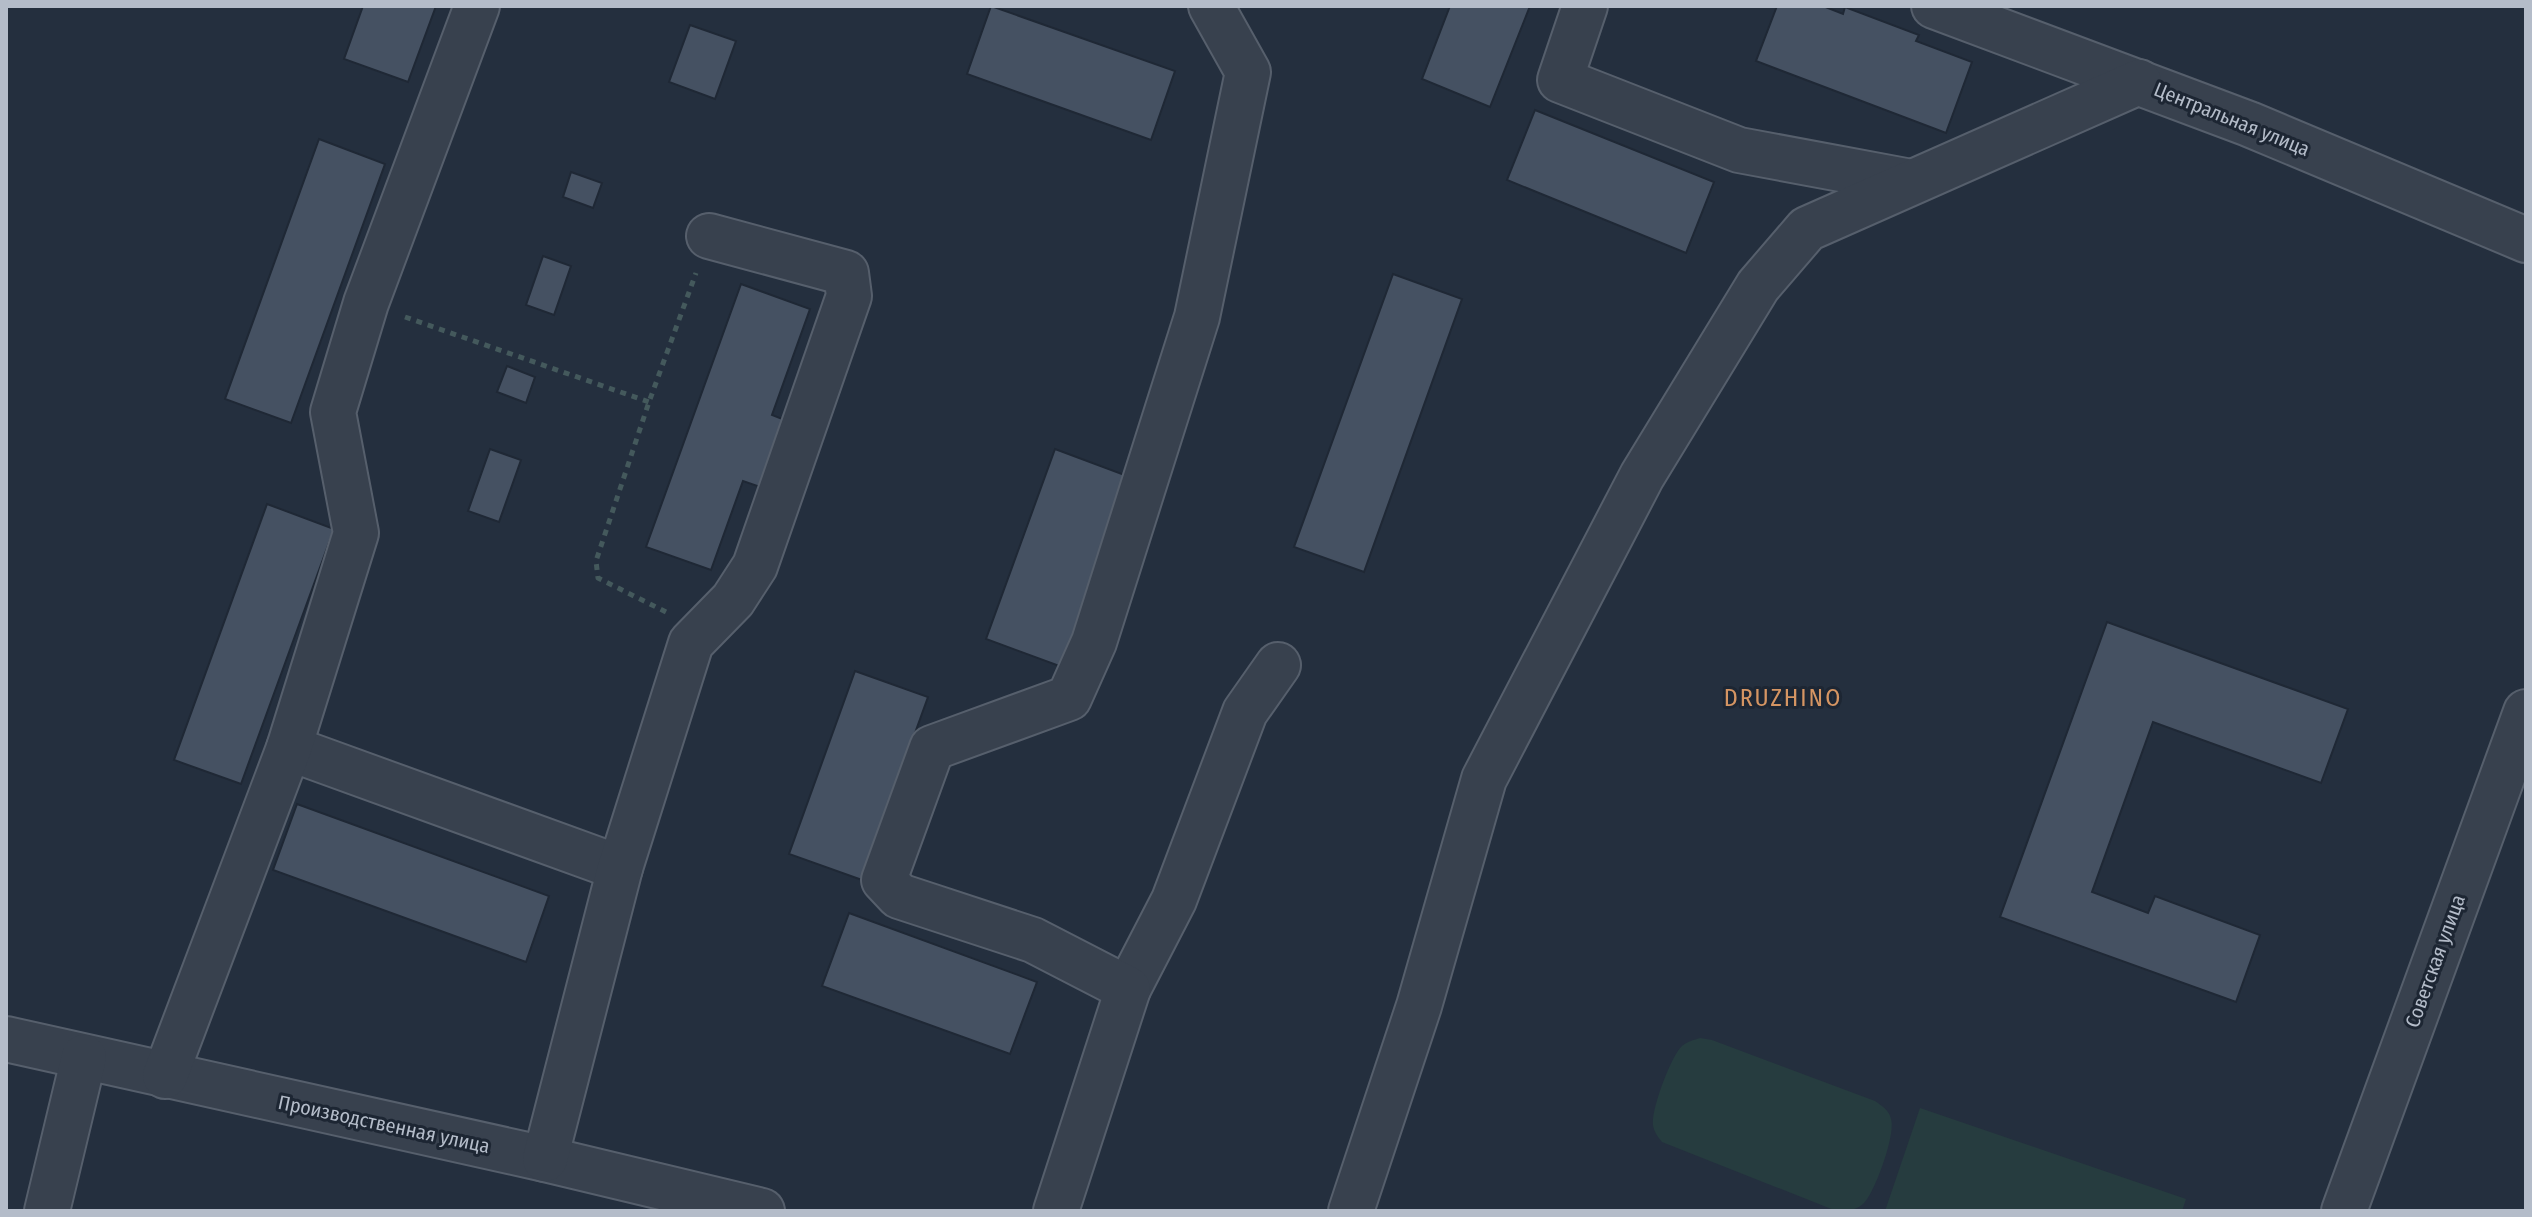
<svg xmlns="http://www.w3.org/2000/svg" width="2532" height="1217" viewBox="0 0 2532 1217" font-family="'Fira Sans Condensed',sans-serif">
<style>
.green{fill:#263c3f}
.building{fill:#455162;stroke:#1f2835;stroke-width:2}
.lines{fill:none;stroke-linecap:round;stroke-linejoin:round}
.minor-casing{stroke:#565f6c;stroke-width:48}
.path{stroke:#44595c;stroke-width:5;stroke-dasharray:6 6;stroke-linecap:butt}
.minor{stroke:#38414e;stroke-width:44}
.labels{text-anchor:middle;stroke-width:6;stroke-linejoin:round;paint-order:stroke}
.street-label{font-size:20px;fill:#b4bcc9;stroke:#1d2633}
.quarter-label{font-size:24px;letter-spacing:2px;fill:#d59563;stroke:#1d2633}
</style>
<rect width="100%" height="100%" fill="#242f3e"/>
<g class="green">
<path d="M 1700,1038 L 1712,1040 L 1875,1101 C 1882,1106 1889,1110 1891,1119 C 1896,1134 1875,1192 1864,1203 C 1856,1211 1845,1211 1834,1210 L 1662,1142 C 1658,1137 1654,1132 1653,1125 C 1651,1110 1671,1056 1682,1046 C 1688,1041 1694,1040 1700,1038 Z"/>
<polygon points="1920,1108 2186,1199 2182,1211 1885,1211"/>
</g>
<g class="building">
<polygon points="363,6 436,6 408,82 344,59"/>
<polygon points="991,6 1175,71 1151,140 967,74"/>
<polygon points="1450,6 1530,6 1490,107 1422,79"/>
<polygon points="1777,6 1823,6 1843,14 1845,7 1919,35 1916,41 1972,62 1946,133 1756,61"/>
<polygon points="690,25 736,41 715,99 669,82"/>
<polygon points="1535,110 1714,182 1686,253 1507,180"/>
<polygon points="319,139 385,164 291,423 225,399"/>
<polygon points="571,172 602,183 593,208 563,197"/>
<polygon points="543,256 571,266 554,315 526,305"/>
<polygon points="1393,274 1462,299 1364,572 1294,547"/>
<polygon points="741,284 810,309 772,415 790,422 766,489 743,481 711,570 646,547"/>
<polygon points="507,366 535,377 526,403 497,392"/>
<polygon points="490,449 521,460 499,522 468,511"/>
<polygon points="1055,449 1130,477 1062,667 986,639"/>
<polygon points="267,504 334,529 241,784 174,760"/>
<polygon points="2107,622 2348,709 2321,783 2153,722 2092,892 2148,913 2155,896 2260,935 2236,1002 2000,917"/>
<polygon points="855,671 928,697 862,880 789,854"/>
<polygon points="297,804 549,896 526,962 273,870"/>
<polygon points="849,913 1037,982 1010,1054 822,986"/>
</g>
<g class="lines">
<g class="minor-casing">
<g id="minor">
<polyline points="1585,6 1560,80 1739,150 1911,182"/>
<polyline points="1934,6 2249,124 2526,240"/>
<polyline points="289,748 620,868"/>
<polyline points="1128,989 1174,900 1245,712 1278,665"/>
<polyline points="6,1039 545,1159 762,1211"/>
<polyline points="165,1076 289,748 356,533 333,412 366,303 477,6"/>
<polyline points="545,1159 620,868 691,643 733,600 755,566 849,296 846,273 709,236"/>
<polyline points="47,1211 84,1057"/>
<polyline points="1056,1211 1128,989 1033,940 899,896 884,880 932,748 1069,698 1094,642 1197,317 1248,72 1211,6"/>
<polyline points="1351,1211 1419,1006 1484,779 1642,476 1758,286 1807,229 2139,82"/>
<polyline points="2344,1211 2526,712"/>
</g>
</g>
<g class="path">
<polyline points="405,317 649,402"/>
<polyline points="666,612 598,578 596,561 649,402 696,273"/>
</g>
<use href="#minor" class="minor"/>
</g>
<g class="labels">
<g class="street-label">
<text transform="translate(2232 119) rotate(22)" y="7">Центральная улица</text>
<text transform="translate(2435 961) rotate(-70)" y="7">Советская улица</text>
<text transform="translate(384 1124) rotate(12)" y="7">Производственная улица</text>
</g>
<g class="quarter-label">
<text x="1783" y="706">DRUZHINO</text>
</g>
</g>
<rect width="2532" height="1217" fill="none" stroke="#b4bcc9" stroke-width="16"/>
</svg>
